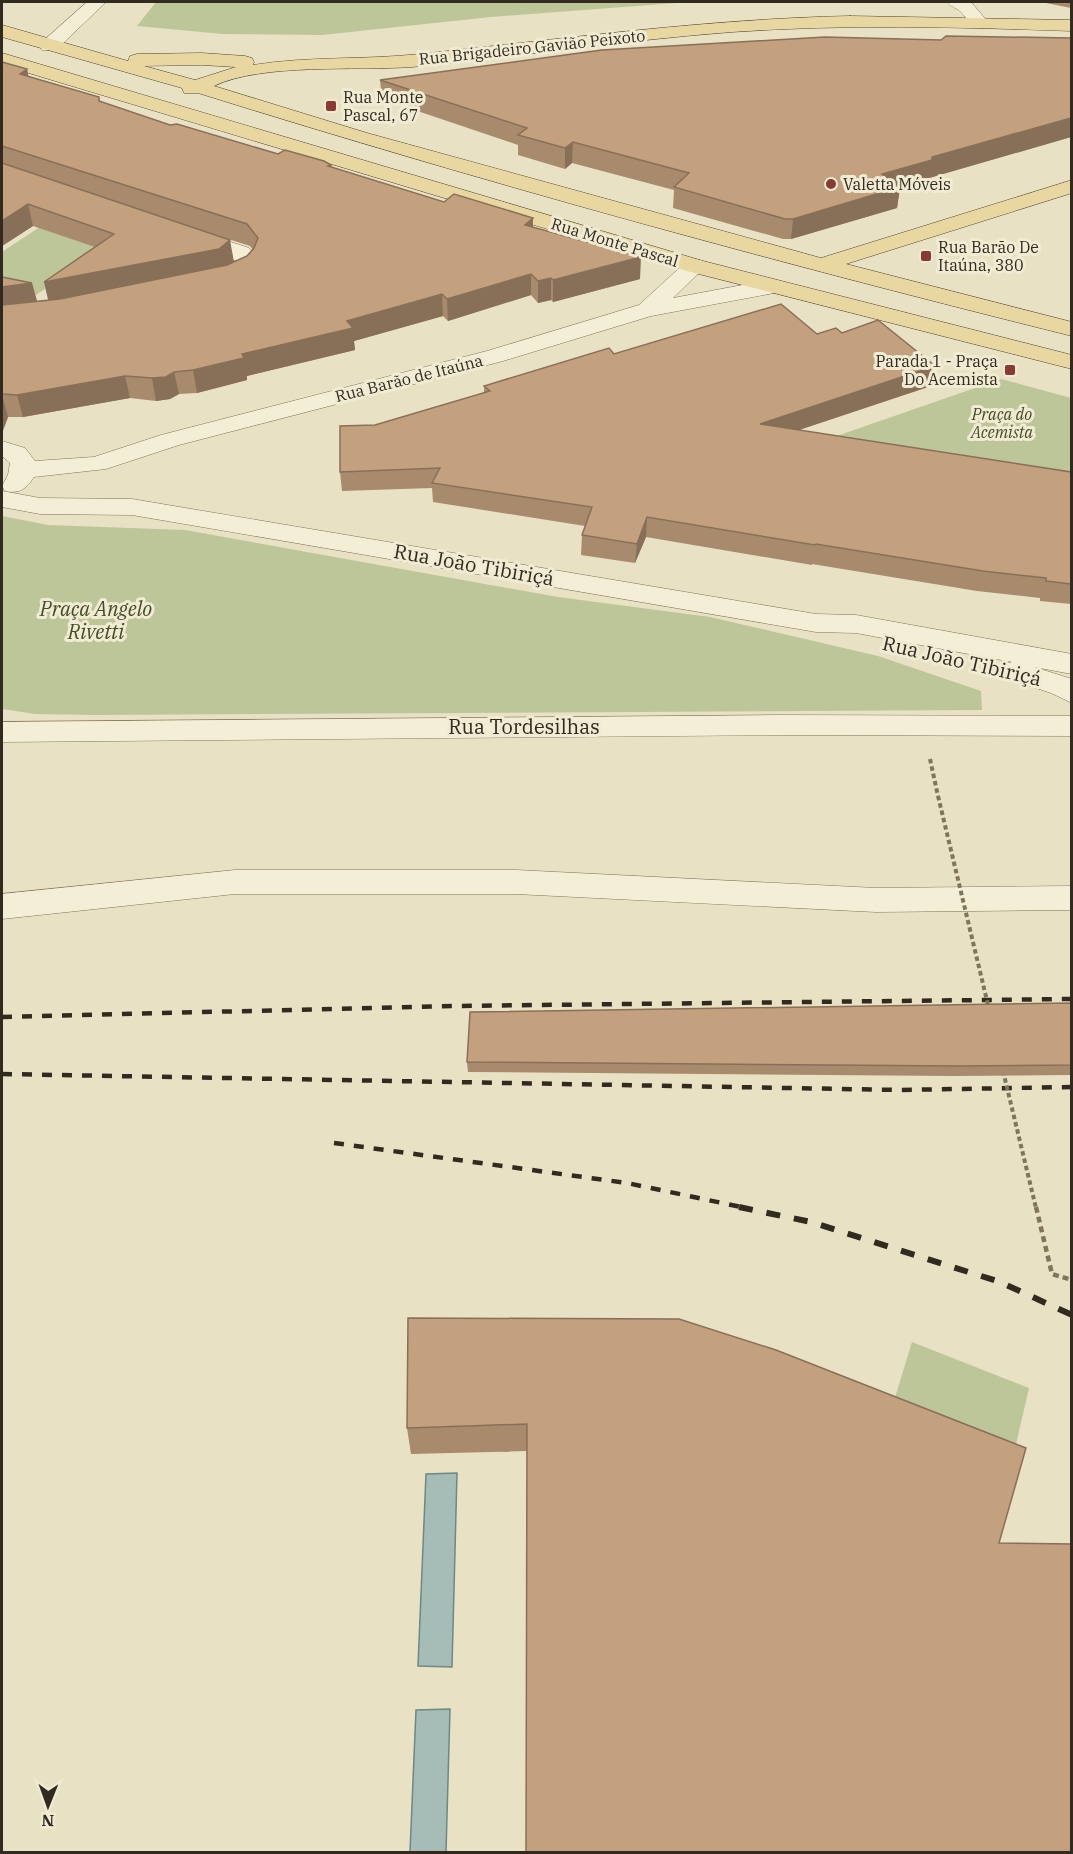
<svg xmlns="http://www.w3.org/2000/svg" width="1073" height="1854" viewBox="0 0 1073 1854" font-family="'IBM Plex Serif',serif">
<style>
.green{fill:#bdc699}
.water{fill:#a5bcb7;stroke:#6d8985;stroke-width:1.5}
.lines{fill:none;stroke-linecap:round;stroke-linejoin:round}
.minor-casing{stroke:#81735c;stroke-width:1}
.major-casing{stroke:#504130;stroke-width:1}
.path{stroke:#81735c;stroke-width:4;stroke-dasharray:4.5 3;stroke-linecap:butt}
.minor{fill:#f5eed6;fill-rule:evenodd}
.major{fill:#e8d7a0;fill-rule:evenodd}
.rail-far1{stroke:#332a1f;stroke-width:4.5;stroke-dasharray:10 10;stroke-linecap:butt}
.rail{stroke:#332a1f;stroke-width:6;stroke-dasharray:14 14;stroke-linecap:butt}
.path-bridge-far1{stroke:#81735c;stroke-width:4;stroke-dasharray:4.5 3;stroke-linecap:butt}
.path-bridge{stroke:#81735c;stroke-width:4.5;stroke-dasharray:6 4;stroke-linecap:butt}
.wall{fill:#a88a6c;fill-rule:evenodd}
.shaded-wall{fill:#887058}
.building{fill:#c3a07e;stroke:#887058;stroke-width:1.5}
.poi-dot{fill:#8a3933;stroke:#f1ebd3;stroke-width:2}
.labels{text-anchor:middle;stroke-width:6;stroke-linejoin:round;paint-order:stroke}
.far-street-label{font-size:16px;fill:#332a1f;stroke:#f1ebd3}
.far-poi-label{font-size:16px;fill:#332a1f;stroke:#f1ebd3;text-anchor:start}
.far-park-label{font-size:16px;font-style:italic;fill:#414d28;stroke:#f1ebd3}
.street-label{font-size:20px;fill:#332a1f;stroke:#f1ebd3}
.park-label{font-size:20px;font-style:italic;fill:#414d28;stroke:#f1ebd3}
</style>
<rect width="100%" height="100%" fill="#e9e1c4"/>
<g class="green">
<polygon points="156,2 690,2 491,17 322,35 223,34 137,26"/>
<polygon points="73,205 137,226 36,295 2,283 2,252"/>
<polygon points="1001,379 1071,398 1071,477 828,439"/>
<polygon points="2,516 48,525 185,530 558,597 710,617 878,656 981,691 982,710 95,715 35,714 2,709"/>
<polygon points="912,1342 1029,1388 1014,1453 893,1404"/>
</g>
<g class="water">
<polygon points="457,1473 452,1667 418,1666 426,1474"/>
<polygon points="450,1709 446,1852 410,1852 416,1710"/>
</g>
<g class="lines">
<g class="minor-casing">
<g id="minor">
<polygon points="87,2 106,2 56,50 42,50 40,46 42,42"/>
<path d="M 947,2 L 971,2 L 988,22 L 985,26 C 971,29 969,20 960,11 C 955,7 951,7 947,2 Z"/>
<path d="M 189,228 L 249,248 L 259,259 C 254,280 228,291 208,286 L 205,281 C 213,270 231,276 237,261 L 181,240 L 178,235 L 181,230 Z"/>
<path d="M 695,259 L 703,261 L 706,266 L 673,298 L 769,280 L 777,282 L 780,287 L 777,292 L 769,294 L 651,316 L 503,361 L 179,445 L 106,469 L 34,477 C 26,489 20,494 5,491 L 2,486 L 8,475 L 10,463 L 2,456 L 2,441 L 25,448 L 35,461 L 94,457 L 161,435 L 487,351 L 639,305 L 687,261 Z"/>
<polygon points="2,491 40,498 132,499 816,614 856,615 1072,654 1072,674 1034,667 1072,679 1072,703 1051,693 1006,678 1002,671 1006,664 1012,662 856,633 816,632 132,515 40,514 2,507"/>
<polygon points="779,715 1072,716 1072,736 779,735 2,742 2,722"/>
<polygon points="235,870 516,870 876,888 1072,886 1072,910 876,912 516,894 235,894 2,919 2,894"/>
</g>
</g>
<g class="major-casing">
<g id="major">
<path d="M 850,16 L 1072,20 L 1072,31 C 958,27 845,24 732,32 C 625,40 518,57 412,67 C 357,71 262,63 214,86 L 367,133 L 821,258 L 1072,180 L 1072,193 L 846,264 L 1072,322 L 1072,336 C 778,263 486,183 198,93 L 184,93 L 182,88 L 2,37 L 2,25 L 128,61 L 130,56 L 137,54 L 202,53 L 245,56 L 252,58 L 254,62 L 253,65 C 308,56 365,60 420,54 C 564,39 706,19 850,16 ZM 202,65 L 236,67 L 195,80 L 144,66 Z"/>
<polygon points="2,53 703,261 1072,355 1072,369 687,271 2,65"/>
</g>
</g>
<polyline class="path" points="930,759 938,796"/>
<use href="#minor" class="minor"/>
<use href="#major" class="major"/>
<g class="rail-far1">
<polyline points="2,1017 452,1006 1072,999"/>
<polyline points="2,1074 900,1090 1072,1087"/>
<polyline points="334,1143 627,1183 746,1208"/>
</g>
<polyline class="rail" points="739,1207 811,1222 1000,1282 1072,1315"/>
<g class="path-bridge-far1">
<polyline points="938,796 989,1009"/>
<polyline points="1003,1071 1036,1208"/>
</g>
<polyline class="path-bridge" points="1036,1207 1052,1274 1072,1280"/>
</g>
<g class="wall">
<polygon points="1041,2 1071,2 1071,8"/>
<polygon points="1071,38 1071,137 929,178 928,180 900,188 897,208 791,239 783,239 673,208 674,190 572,163 565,169 518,155 518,145 382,99 380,80 941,40"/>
<path d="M 2,62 L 27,69 L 28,76 L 99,97 L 100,101 L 170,125 L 278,154 L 331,167 L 444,202 L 533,227 L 640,279 L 553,302 L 551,300 L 538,303 L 531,295 L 448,321 L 443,316 L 354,341 L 355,350 L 247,376 L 247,380 L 197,393 L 179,394 L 170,399 L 156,401 L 130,398 L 23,417 L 8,417 L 2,433 L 2,277 L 32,283 L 37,301 L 48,300 L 95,247 L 33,226 L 2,246 ZM 175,222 L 250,246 L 253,250 L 247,256 L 234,262 Z"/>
<polygon points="842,333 935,366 931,386 799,430 1071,472 1071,604 1040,601 1040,598 977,591 812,564 812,565 646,537 635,563 581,555 582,535 585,526 433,502 432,488 342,491 340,472 375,425 484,393 484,386 614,354 817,334"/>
<polygon points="1071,1003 1071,1075 955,1076 468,1072 467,1062"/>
<polygon points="408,1318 999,1543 1071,1852 527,1451 411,1454 407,1428"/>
</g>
<g class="shaded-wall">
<polygon points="27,69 31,90 20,74"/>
<polygon points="1071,118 1071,137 929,178 928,180 900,188 897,208 791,239 793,219 882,174 932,157"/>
<polygon points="573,142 572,163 565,169 565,148"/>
<polygon points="28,204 33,226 2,246 2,221"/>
<polygon points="533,218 533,240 525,225"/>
<polygon points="230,240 234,262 222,271 49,304 44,282"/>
<polygon points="641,257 640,279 553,302 553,280"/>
<polygon points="531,274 531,295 448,321 447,299"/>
<polygon points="551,278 551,300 538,303 538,281"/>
<polygon points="32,283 38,305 2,309 2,287"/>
<polygon points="442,294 443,316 354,341 355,350 247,376 247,380 197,393 193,370 347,321"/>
<polygon points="935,366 931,386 757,444 760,424"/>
<polygon points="174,372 179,394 170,399 156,401 152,378"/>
<polygon points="125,376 130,398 23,417 17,395"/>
<polygon points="2,395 8,417 2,433"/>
<polygon points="647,517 646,537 635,563 637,544"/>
</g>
<g class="building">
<polygon points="946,36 1071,38 1071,118 932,157 932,160 882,174 900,187 793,219 785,219 674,187 689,173 573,142 565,148 518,135 527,128 380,80 602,50 825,37 941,40"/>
<polygon points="2,62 27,69 20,74 99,97 99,101 170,125 177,124 278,154 285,150 324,161 331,165 328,166 444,202 454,194 533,218 525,225 641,257 553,280 551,278 538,281 531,274 447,299 442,294 347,321 353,328 242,354 244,358 193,370 174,372 166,377 152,378 125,376 17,395 2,394 2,305 60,299 227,265 247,256 254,248 258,238 247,224 2,146"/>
<polygon points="2,163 230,240 219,249 44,282 114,234 28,204 2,221"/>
<polygon points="2,277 32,283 2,287"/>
<polygon points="781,304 817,334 836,328 842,333 878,320 935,366 760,424 1071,472 1071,584 1046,581 1046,578 983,571 816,544 815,545 647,517 637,544 582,535 592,507 432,483 440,468 340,472 340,426 375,425 490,391 484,386 609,348 614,354"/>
<polygon points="1071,1003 1071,1065 959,1066 467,1062 470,1012"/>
<polygon points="408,1318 679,1319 776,1350 1026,1448 999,1543 1071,1544 1071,1852 526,1852 527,1424 407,1428"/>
</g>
<g class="poi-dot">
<rect x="325" y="100" width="12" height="12" rx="3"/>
<circle cx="831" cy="184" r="6"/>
<rect x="920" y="250" width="12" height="12" rx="3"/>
<rect x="1004" y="364" width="12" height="12" rx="3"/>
</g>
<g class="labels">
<g class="far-street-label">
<text transform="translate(532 47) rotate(-6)" y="6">Rua Brigadeiro Gavião Peixoto</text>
<text transform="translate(615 242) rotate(17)" y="6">Rua Monte Pascal</text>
<text transform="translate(409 378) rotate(-14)" y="6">Rua Barão de Itaúna</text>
</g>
<g class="far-poi-label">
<text x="343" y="103">Rua Monte<tspan x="343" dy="18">Pascal, 67</tspan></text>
<text x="843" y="190">Valetta Móveis</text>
<text x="938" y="253">Rua Barão De<tspan x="938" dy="18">Itaúna, 380</tspan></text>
<text x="998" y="367" text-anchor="end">Parada 1 - Praça<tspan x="998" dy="18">Do Acemista</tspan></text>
</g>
<g class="far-park-label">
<text x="1002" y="420">Praça do<tspan x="1002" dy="18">Acemista</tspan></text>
</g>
<g class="street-label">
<text transform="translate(474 565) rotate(10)" y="7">Rua João Tibiriçá</text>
<text transform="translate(962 661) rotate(13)" y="7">Rua João Tibiriçá</text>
<text x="524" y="734">Rua Tordesilhas</text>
</g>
<g class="park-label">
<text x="96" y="616">Praça Angelo<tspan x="96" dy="23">Rivetti</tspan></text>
</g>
</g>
<rect width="1073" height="1854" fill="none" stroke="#332a1f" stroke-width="6"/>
<g transform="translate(48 1806) rotate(181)" stroke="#f1ebd3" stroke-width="4.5" paint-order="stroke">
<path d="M0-4.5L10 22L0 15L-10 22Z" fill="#332a1f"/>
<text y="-9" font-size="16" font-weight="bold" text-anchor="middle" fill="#332a1f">N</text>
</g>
</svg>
